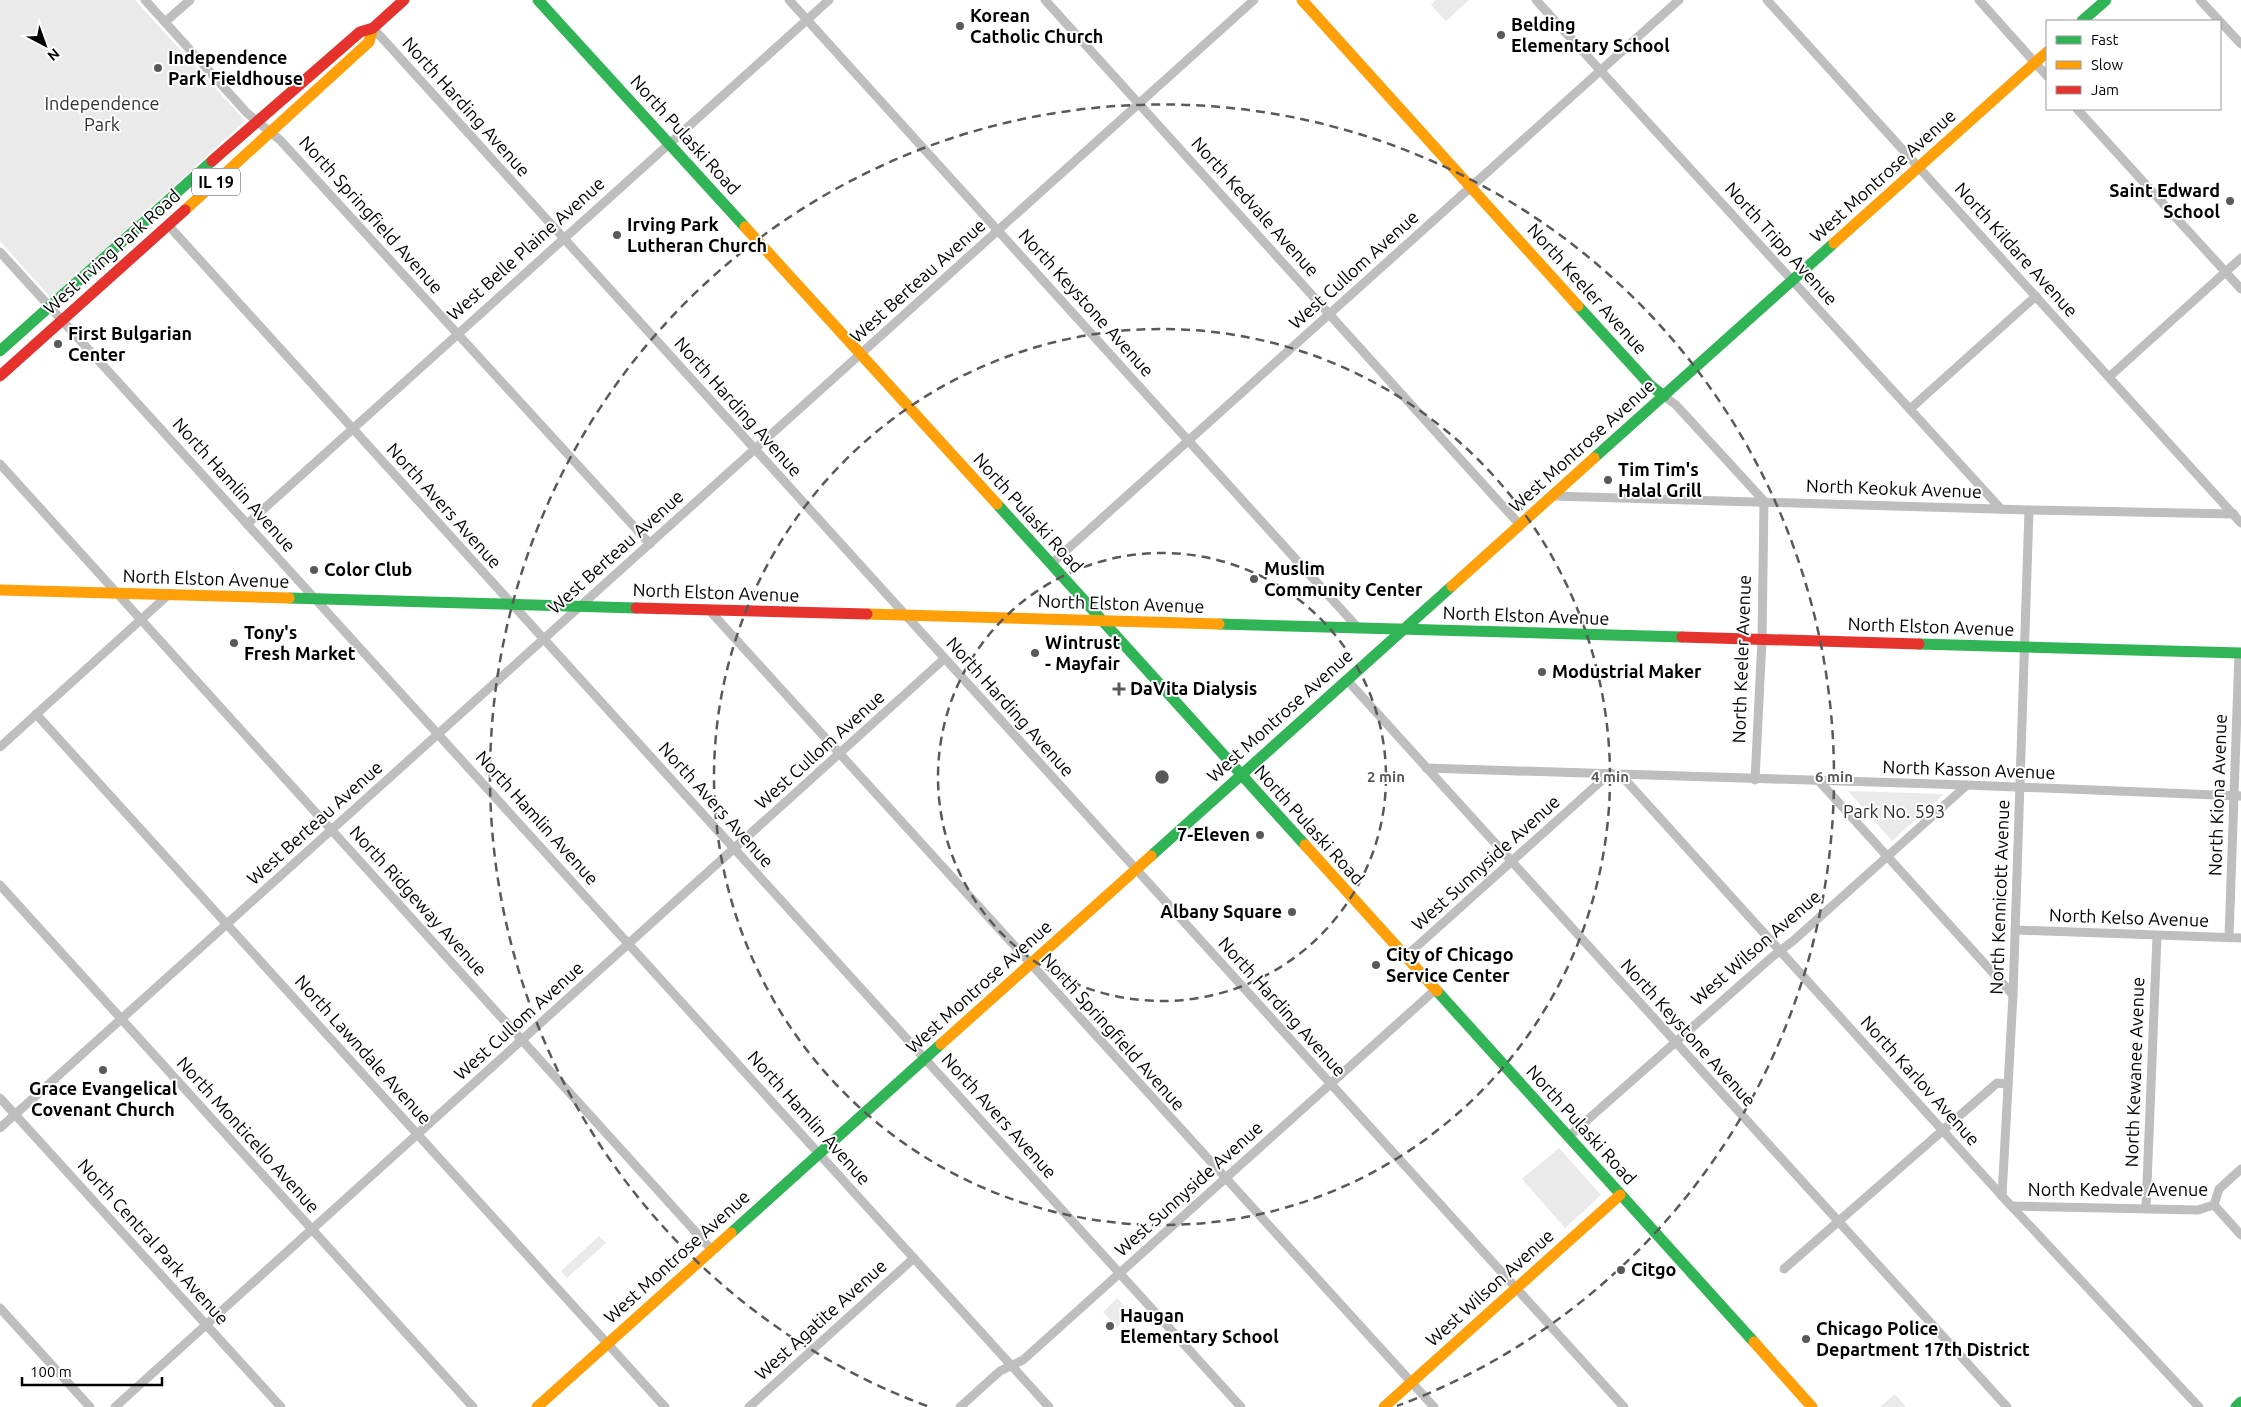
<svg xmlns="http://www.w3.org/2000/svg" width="2241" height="1407" viewBox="0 0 2241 1407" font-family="Ubuntu,sans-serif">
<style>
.green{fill:#eaeaea}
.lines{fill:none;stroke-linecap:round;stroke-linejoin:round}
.street{stroke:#bebebe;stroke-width:9}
.fast{stroke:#30b455;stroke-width:11}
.slow{stroke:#ff9f0a;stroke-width:11}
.jam{stroke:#e5322d;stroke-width:11}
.ring{fill:none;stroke:#595959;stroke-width:2.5;stroke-dasharray:9 6}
.poi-dot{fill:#595959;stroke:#fff;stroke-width:2}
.labels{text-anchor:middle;stroke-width:4;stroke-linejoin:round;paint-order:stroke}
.shield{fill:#fff;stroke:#4c4c4c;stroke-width:1}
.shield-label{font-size:16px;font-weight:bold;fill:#000}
.poi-label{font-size:18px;font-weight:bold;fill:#000;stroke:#fff;text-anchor:start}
.park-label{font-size:18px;fill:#2f2f2f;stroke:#fff}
.street-label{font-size:18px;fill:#000;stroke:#fff}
.centre{fill:#595959;stroke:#fff;stroke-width:2.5}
.ring-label{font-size:15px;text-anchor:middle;font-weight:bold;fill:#595959;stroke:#fff;stroke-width:4;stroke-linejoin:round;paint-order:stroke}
</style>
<rect width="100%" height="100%" fill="#fff"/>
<g class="green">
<polygon points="0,0 135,0 245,121 51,298 0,241"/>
<polygon points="1436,0 1469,0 1446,21 1431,5"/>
<polygon points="1848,791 1944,794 1892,841"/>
<polygon points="1559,1148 1601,1195 1565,1228 1522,1179"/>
<polygon points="599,1236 606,1243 567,1278 561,1271"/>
<polygon points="1117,1298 1131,1314 1117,1327 1103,1312"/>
<polygon points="1895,1394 1906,1407 1880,1407"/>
</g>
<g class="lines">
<g class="street">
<polyline points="145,0 247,113 280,140 650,544"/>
<polyline points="789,0 1359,629"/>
<polyline points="1045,0 1520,525"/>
<polyline points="1536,0 2001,509"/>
<polyline points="1767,0 2241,523"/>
<polyline points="1979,0 2047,76"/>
<polyline points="2200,0 2241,44"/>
<polyline points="165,22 190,0"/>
<polyline points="373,28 1624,1407"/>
<polyline points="2077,109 2241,289"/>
<polyline points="168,225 1241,1407"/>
<polyline points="0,252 1049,1407"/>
<polyline points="2109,377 2241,258"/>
<polyline points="1664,396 1676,405 1764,501 1762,640 1755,780"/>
<polyline points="1910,409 2036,296"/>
<polyline points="0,464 712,1250"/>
<polyline points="1553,496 2029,510 2234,514"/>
<polyline points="247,524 829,0"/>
<polyline points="1051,564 1679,0"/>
<polyline points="710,611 1434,1407"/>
<polyline points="1347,680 2007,1407"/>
<polyline points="36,714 665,1407"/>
<polyline points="0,747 167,596"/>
<polyline points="1426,768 1967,785 2241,796"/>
<polyline points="1620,774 2002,1196 2199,1407"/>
<polyline points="1819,781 2013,995"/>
<polyline points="0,885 473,1407"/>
<polyline points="2015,930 2241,938"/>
<polyline points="2229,937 2239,653"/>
<polyline points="1405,957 1610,773"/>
<polyline points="0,1098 281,1407"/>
<polyline points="0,1128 1254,0"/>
<polyline points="1568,1137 1772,957 1793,941 1967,785"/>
<polyline points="2002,1196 2013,995 2029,510"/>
<polyline points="2214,1205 2219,1189 2241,1169"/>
<polyline points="2214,1205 2241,1235"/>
<polyline points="2012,1206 2198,1210 2214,1205"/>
<polyline points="2146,1209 2157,936"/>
<polyline points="1784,1269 1997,1083 2008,1084"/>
<polyline points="0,1308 90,1407"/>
<polyline points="115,1407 944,659"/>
<polyline points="749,1407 914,1258"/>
<polyline points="960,1407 1000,1371 1023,1360 1435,990"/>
</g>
<g class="fast">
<polyline points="538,0 745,227"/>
<polyline points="2082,21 2106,0"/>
<polyline points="1578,306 1650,385 1664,396"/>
<polyline points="0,351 212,161"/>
<polyline points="1594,458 1834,243"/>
<polyline points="997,504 1305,845"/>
<polyline points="289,598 636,608"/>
<polyline points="1219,624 1682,637"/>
<polyline points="1919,644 2241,653"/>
<polyline points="1151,856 1452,586"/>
<polyline points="1437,991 1754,1342"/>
<polyline points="731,1233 941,1044"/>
<polyline points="2236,1407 2241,1402"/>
</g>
<g class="slow">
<polyline points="1302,0 1578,306"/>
<polyline points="185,210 369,42 373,28"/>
<polyline points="745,227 997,504"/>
<polyline points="1834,243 2047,52"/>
<polyline points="1452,586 1594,458"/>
<polyline points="0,590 289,598"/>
<polyline points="867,614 1219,624"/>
<polyline points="1305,845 1437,991"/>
<polyline points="941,1044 1151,856"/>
<polyline points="1754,1342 1812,1407"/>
<polyline points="537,1407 731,1233"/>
<polyline points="1384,1407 1620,1195"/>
</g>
<g class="jam">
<polyline points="212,161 360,32 373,28 404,0"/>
<polyline points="0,376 185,210"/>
<polyline points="636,608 867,614"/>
<polyline points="1682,637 1919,644"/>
</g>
</g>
<g class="ring">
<circle cx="1162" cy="777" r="224"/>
<circle cx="1162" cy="777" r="448"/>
<path d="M927 1406A672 672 0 1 1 1397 1406"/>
</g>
<g class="poi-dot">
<circle cx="960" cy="26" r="5"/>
<circle cx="1501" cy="35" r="5"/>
<circle cx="158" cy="68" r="5"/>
<circle cx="2230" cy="201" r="5"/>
<circle cx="617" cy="235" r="5"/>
<circle cx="58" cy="344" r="5"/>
<circle cx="1608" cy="480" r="5"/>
<circle cx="314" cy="570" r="5"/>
<circle cx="1254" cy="579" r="5"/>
<circle cx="234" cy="643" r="5"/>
<circle cx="1035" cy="653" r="5"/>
<circle cx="1542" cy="672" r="5"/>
<path d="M1116.5 681.5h5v5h5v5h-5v5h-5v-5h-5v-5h5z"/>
<circle cx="1260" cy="835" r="5"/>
<circle cx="1292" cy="912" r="5"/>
<circle cx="1376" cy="965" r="5"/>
<circle cx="103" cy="1070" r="5"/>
<circle cx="1621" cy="1270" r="5"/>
<circle cx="1110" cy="1326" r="5"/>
<circle cx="1806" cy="1339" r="5"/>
</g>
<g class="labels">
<rect class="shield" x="192" y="168.5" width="48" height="27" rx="4"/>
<g class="shield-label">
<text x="216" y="188">IL 19</text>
</g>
<g class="poi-label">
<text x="970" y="22">Korean<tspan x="970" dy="21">Catholic Church</tspan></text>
<text x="1511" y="31">Belding<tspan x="1511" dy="21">Elementary School</tspan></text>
<text x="168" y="64">Independence<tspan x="168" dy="21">Park Fieldhouse</tspan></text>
<text x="2220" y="197" text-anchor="end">Saint Edward<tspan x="2220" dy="21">School</tspan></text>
<text x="627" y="231">Irving Park<tspan x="627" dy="21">Lutheran Church</tspan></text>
<text x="68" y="340">First Bulgarian<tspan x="68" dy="21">Center</tspan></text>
<text x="1618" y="476">Tim Tim's<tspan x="1618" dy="21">Halal Grill</tspan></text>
<text x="1264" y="575">Muslim<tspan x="1264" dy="21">Community Center</tspan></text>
<text x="324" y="576">Color Club</text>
<text x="244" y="639">Tony's<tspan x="244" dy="21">Fresh Market</tspan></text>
<text x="1045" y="649">Wintrust<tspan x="1045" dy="21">- Mayfair</tspan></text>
<text x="1552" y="678">Modustrial Maker</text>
<text x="1130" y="695">DaVita Dialysis</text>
<text x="1250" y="841" text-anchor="end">7-Eleven</text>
<text x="1282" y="918" text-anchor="end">Albany Square</text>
<text x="1386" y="961">City of Chicago<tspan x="1386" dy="21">Service Center</tspan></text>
<text x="103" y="1095" text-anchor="middle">Grace Evangelical<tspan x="103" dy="21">Covenant Church</tspan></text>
<text x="1631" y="1276">Citgo</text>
<text x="1120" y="1322">Haugan<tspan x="1120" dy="21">Elementary School</tspan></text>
<text x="1816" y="1335">Chicago Police<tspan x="1816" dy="21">Department 17th District</tspan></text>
</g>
<g class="park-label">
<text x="102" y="110">Independence<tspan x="102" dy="21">Park</tspan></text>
<text x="1894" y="818">Park No. 593</text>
</g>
<g class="street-label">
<text transform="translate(466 107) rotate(48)" y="6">North Harding Avenue</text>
<text transform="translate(685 135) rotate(48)" y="6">North Pulaski Road</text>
<text transform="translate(1883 176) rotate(-42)" y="6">West Montrose Avenue</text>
<text transform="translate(1255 207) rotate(48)" y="6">North Kedvale Avenue</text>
<text transform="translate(371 215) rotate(48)" y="6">North Springfield Avenue</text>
<text transform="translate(1781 244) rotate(48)" y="6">North Tripp Avenue</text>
<text transform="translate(526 249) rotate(-42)" y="6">West Belle Plaine Avenue</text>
<text transform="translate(2016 250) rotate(48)" y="6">North Kildare Avenue</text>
<text transform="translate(112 252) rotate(-42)" y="6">West Irving Park Road</text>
<text transform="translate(1354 270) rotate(-42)" y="6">West Cullom Avenue</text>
<text transform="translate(918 281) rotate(-42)" y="6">West Berteau Avenue</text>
<text transform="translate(1587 289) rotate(48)" y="6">North Keeler Avenue</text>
<text transform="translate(1086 303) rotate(48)" y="6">North Keystone Avenue</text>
<text transform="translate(738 407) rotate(48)" y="6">North Harding Avenue</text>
<text transform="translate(1582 446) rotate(-42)" y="6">West Montrose Avenue</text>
<text transform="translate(234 485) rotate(48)" y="6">North Hamlin Avenue</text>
<text transform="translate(1894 489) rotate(2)" y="6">North Keokuk Avenue</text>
<text transform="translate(444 506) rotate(48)" y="6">North Avers Avenue</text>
<text transform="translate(1028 513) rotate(48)" y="6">North Pulaski Road</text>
<text transform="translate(616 552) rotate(-42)" y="6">West Berteau Avenue</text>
<text transform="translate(206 579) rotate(2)" y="6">North Elston Avenue</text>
<text transform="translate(716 593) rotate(2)" y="6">North Elston Avenue</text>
<text transform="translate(1121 604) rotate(2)" y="6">North Elston Avenue</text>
<text transform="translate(1526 616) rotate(2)" y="6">North Elston Avenue</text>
<text transform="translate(1931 627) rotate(2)" y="6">North Elston Avenue</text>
<text transform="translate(1742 659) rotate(-88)" y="6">North Keeler Avenue</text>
<text transform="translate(1010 707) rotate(48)" y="6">North Harding Avenue</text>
<text transform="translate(1280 716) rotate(-42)" y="6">West Montrose Avenue</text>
<text transform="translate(820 750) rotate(-42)" y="6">West Cullom Avenue</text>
<text transform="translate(1969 770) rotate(2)" y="6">North Kasson Avenue</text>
<text transform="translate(2218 795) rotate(-88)" y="6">North Kiona Avenue</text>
<text transform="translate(716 805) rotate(48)" y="6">North Avers Avenue</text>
<text transform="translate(537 818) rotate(48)" y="6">North Hamlin Avenue</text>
<text transform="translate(315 823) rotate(-42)" y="6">West Berteau Avenue</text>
<text transform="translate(1309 825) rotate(48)" y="6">North Pulaski Road</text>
<text transform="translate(1486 863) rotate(-42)" y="6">West Sunnyside Avenue</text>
<text transform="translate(2000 897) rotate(-88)" y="6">North Kennicott Avenue</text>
<text transform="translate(418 901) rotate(48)" y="6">North Ridgeway Avenue</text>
<text transform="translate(2129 918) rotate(2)" y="6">North Kelso Avenue</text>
<text transform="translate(1756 948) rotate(-41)" y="6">West Wilson Avenue</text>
<text transform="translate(979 987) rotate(-42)" y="6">West Montrose Avenue</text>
<text transform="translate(1282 1007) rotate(48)" y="6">North Harding Avenue</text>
<text transform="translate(519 1021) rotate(-42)" y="6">West Cullom Avenue</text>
<text transform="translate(1113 1032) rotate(48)" y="6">North Springfield Avenue</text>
<text transform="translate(1688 1033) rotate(48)" y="6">North Keystone Avenue</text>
<text transform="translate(363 1050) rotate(48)" y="6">North Lawndale Avenue</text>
<text transform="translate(2135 1072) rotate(-88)" y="6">North Kewanee Avenue</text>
<text transform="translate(1920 1081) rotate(48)" y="6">North Karlov Avenue</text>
<text transform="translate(999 1116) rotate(48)" y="6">North Avers Avenue</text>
<text transform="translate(809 1118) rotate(48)" y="6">North Hamlin Avenue</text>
<text transform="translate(1581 1125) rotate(48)" y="6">North Pulaski Road</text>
<text transform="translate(248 1135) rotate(48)" y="6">North Monticello Avenue</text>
<text transform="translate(1189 1189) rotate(-42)" y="6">West Sunnyside Avenue</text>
<text x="2118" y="1196">North Kedvale Avenue</text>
<text transform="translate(153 1242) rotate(48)" y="6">North Central Park Avenue</text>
<text transform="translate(677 1257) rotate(-42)" y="6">West Montrose Avenue</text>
<text transform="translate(1490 1288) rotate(-42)" y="6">West Wilson Avenue</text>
<text transform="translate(821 1320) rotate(-42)" y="6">West Agatite Avenue</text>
</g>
</g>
<circle cx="1162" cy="777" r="8" class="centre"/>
<g class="ring-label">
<text x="1386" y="782">2 min</text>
<text x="1610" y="782">4 min</text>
<text x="1834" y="782">6 min</text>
</g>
<rect x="2046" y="20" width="175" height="90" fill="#ffffff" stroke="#999999"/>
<rect x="2056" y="36" width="25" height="8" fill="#30b455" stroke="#999999"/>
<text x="2091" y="45" font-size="15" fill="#000000">Fast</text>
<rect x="2056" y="61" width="25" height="8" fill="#ff9f0a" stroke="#999999"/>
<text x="2091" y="70" font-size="15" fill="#000000">Slow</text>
<rect x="2056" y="86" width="25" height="8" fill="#e5322d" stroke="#999999"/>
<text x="2091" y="95" font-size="15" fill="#000000">Jam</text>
<g transform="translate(45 45) rotate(139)" stroke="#ffffff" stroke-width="4" paint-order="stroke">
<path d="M0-4L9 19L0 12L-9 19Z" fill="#000000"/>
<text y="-8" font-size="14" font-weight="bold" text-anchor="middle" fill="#000000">N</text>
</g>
<path d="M22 1377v8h140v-8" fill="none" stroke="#000000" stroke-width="2.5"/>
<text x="30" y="1377" font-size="15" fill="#000000" stroke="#ffffff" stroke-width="4" paint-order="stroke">100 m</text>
</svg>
